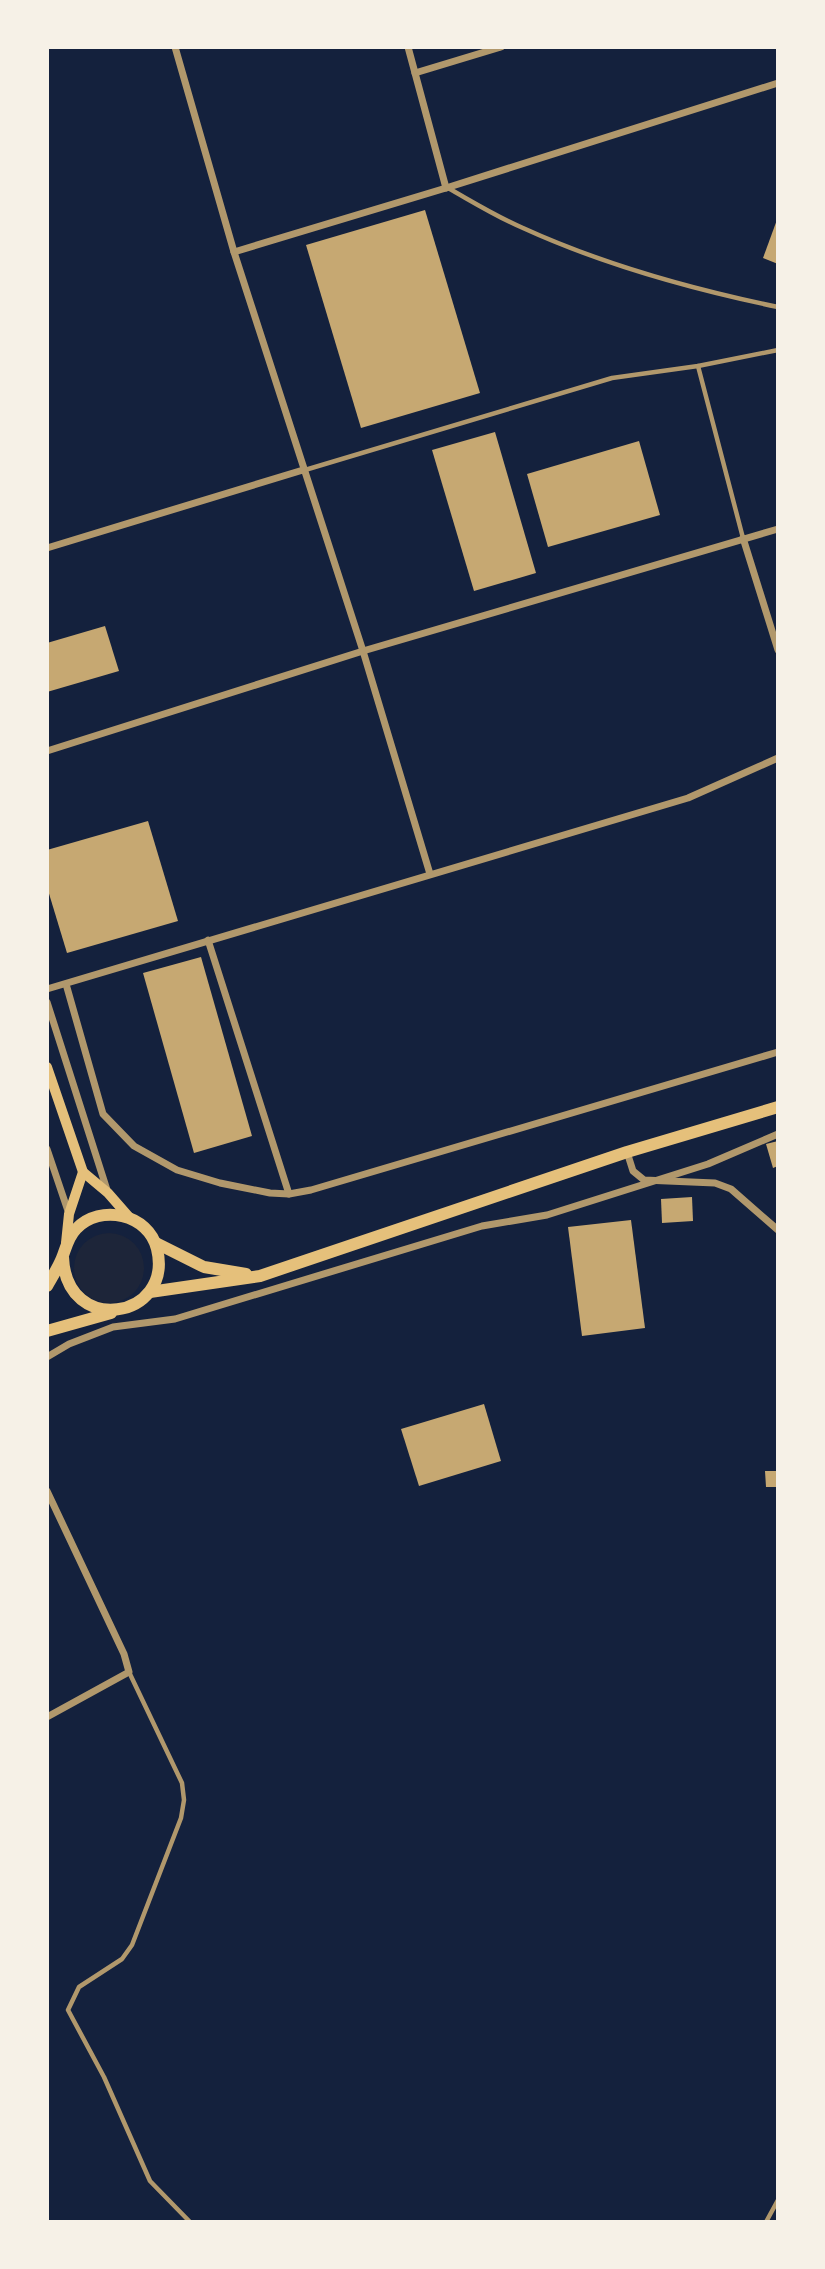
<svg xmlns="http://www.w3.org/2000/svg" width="825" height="2269" viewBox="0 0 825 2269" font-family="Lato,sans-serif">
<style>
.green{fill:#1d2539}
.building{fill:#c6a872}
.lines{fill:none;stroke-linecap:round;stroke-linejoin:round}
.service{stroke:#b1986c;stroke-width:4.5}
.minor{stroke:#b1986c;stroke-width:7}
.secondary{stroke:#e5c07b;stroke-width:10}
.primary{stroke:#e5c07b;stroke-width:12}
</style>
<rect width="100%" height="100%" fill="#14213d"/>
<circle class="green" cx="109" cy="1268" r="35"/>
<g class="building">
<polygon points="425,210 480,393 361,428 306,245"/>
<polygon points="778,217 778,264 763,258"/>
<polygon points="495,432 536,573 474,591 432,450"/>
<polygon points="639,441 660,515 548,547 527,474"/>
<polygon points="105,626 119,671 47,692 47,643"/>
<polygon points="148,821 178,921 67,953 47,887 47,850"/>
<polygon points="201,957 252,1136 194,1153 143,973"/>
<polygon points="778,1141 778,1166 773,1168 766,1144"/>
<polygon points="692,1197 693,1221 662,1223 661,1199"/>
<polygon points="631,1220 645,1328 582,1336 568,1227"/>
<polygon points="484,1404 501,1461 419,1486 401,1429"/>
<polygon points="765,1471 778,1471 778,1487 766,1487"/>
</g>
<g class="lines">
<g class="service">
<path d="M 448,188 C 473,202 497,217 523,228 C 604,265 691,289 778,307"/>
<polyline points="698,366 743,538"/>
<polyline points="305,470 612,378 698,366 778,350"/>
<polyline points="129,1672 182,1783 184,1800 181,1818 132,1945 122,1959 79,1987 68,2010 104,2077 150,2181 190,2222"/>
<polyline points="766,2222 778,2200"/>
</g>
<g class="minor">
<polyline points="175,47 234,252 363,651 430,874"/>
<polyline points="408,47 446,188"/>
<polyline points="415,73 501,47"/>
<polyline points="234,252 446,188 778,83"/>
<polyline points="743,538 778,650"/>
<polyline points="47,548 303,470"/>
<polyline points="47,751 363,651 778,529"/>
<polyline points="208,940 289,1194"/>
<polyline points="66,984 103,1114 134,1146 177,1170 220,1183 270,1193 289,1194 311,1190 778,1052"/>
<polyline points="47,989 688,798 778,758"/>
<polyline points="47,1002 108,1193"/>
<polyline points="47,1149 69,1214"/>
<polyline points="627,1152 633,1171 644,1180 715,1183 731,1189 778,1230"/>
<polyline points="47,1357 69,1344 113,1327 175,1319 482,1226 547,1215 708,1164 778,1134"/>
<polyline points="47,1491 124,1654 129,1672 47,1717"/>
</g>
<g class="secondary">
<polyline points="47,1067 83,1172 108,1193 129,1217"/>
<polyline points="66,1243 69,1214 83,1172"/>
</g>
<g class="primary">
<polyline points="156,1243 204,1267 246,1274"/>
<path d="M 47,1286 C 52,1277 58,1268 62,1258 C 66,1248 68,1237 76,1229 C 100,1203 149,1214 157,1249 C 174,1319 66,1337 63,1257"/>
<polyline points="150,1292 260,1276 627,1152 778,1107"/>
<polyline points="47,1331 111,1313"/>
</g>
</g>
<rect width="825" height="2269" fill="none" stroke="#f6f1e7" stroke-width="98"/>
</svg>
